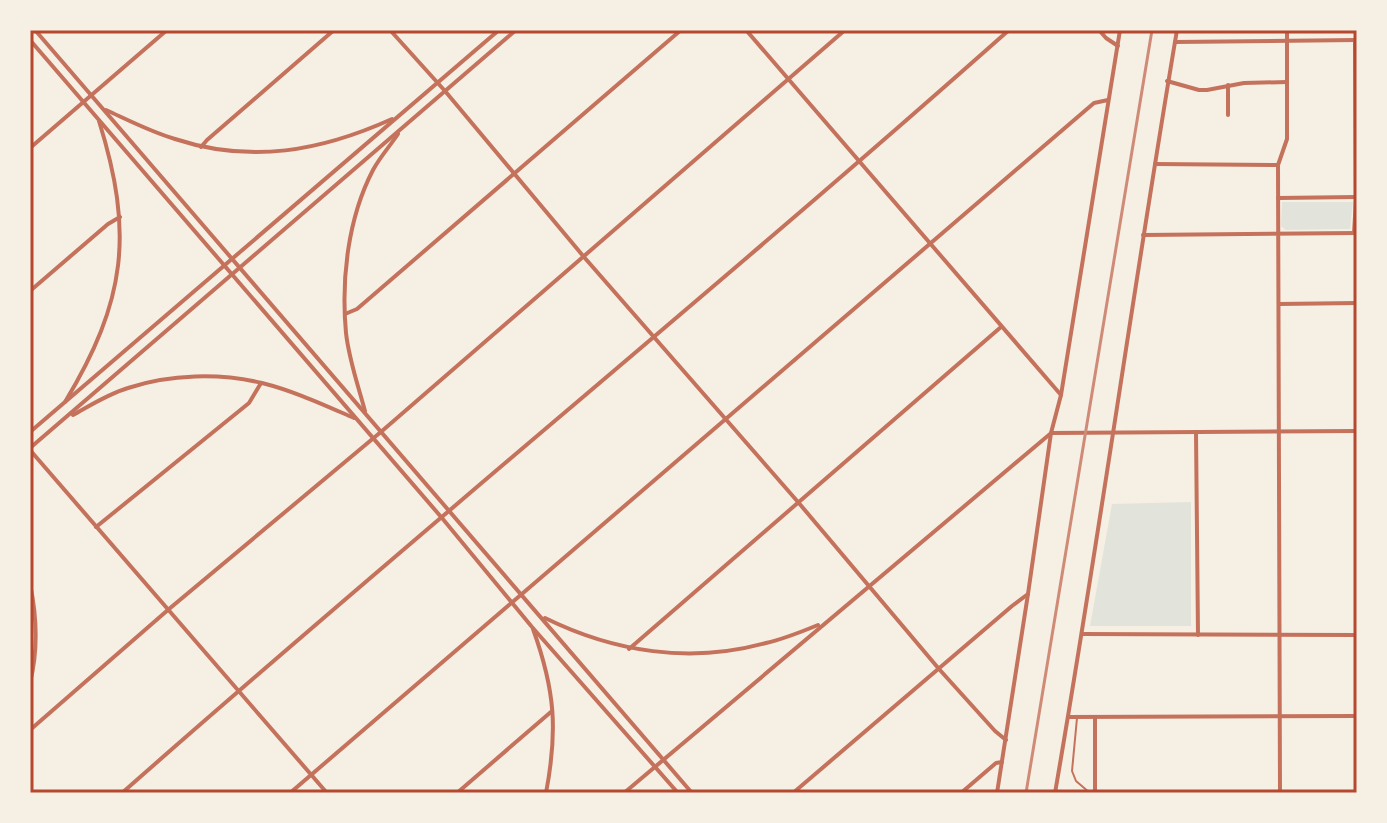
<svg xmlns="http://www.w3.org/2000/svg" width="1387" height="823" viewBox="0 0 1387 823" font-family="'Asap Condensed',sans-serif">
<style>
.green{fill:#e2e4dc}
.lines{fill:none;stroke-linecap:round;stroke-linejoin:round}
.service{stroke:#c5725c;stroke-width:2}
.minor{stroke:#c5725c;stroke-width:4}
.rail{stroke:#cf8b77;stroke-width:3}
.neatline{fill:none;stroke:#b5482f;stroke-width:3}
</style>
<rect width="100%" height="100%" fill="#f6efe4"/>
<g class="green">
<polygon points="1282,202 1353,202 1350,229 1286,230 1281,226"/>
<polygon points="1191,502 1191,626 1090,626 1112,504"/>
</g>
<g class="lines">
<polyline class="service" points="1077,718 1072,771 1076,781 1090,793"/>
<g class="minor">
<polyline points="35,30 692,793"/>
<polyline points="390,30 445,91 584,257 798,502 939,669 995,731 1006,740"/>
<polyline points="746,30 1061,395"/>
<polyline points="1099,30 1106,38 1118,46"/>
<polyline points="30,40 442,518 532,627 678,793"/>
<polyline points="1175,42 1356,40"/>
<polyline points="1167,81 1199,90 1207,90 1244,83 1287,82"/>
<path d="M 106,110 C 128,120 151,132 175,139 C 251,164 321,151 392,119"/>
<polyline points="1228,115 1228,85"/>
<polyline points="201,147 207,140 334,30"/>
<polyline points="30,148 167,30"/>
<polyline points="1155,164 1278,165"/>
<polyline points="1278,198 1356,197"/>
<polyline points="1354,233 1356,200 1355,40"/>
<polyline points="1143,235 1357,233"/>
<polyline points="30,291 108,224 120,217"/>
<polyline points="1279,304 1357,303"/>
<polyline points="345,314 357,309 681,30"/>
<path d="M 65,402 C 126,301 134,233 99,121"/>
<path d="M 365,411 C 358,385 349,360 346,333 C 341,279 348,218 373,170 C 380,157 390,146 398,134"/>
<path d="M 73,415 C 91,405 108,394 128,388 C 170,374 220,373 262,383 C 294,391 324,405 354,418"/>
<polyline points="30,432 499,30"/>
<polyline points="1196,432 1198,635"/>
<polyline points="1051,433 1357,431"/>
<polyline points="30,448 516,30"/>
<polyline points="30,450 327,793"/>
<polyline points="96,527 249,403 261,383"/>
<path d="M 30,584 C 37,617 38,651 30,683"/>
<path d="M 545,618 C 614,652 690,664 766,643 C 784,639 801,632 818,625"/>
<path d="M 533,629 C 555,690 558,730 546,793"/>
<polyline points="1082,634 1357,635"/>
<polyline points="629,649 1001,327"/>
<polyline points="1068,717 1357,716"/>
<polyline points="1095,717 1095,793"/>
<polyline points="30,730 169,609 382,431 845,30"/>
<path d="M 122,793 C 414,535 717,289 1009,30"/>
<polyline points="290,793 1094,103 1108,100"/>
<polyline points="457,793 552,711"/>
<polyline points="624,793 1050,434"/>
<polyline points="793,793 1012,606 1028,594"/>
<polyline points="961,793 996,763 1002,762"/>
<polyline points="997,793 1028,594 1051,433 1061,395 1120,30"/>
<path d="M 1055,793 C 1099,539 1134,284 1177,30"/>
<polyline points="1280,793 1278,165 1287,139 1287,30"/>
</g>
<polyline class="rail" points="1026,793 1152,30"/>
</g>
<rect width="1387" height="823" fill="none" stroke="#f6efe4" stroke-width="64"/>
<rect x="32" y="32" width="1323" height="759" class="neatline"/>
</svg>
